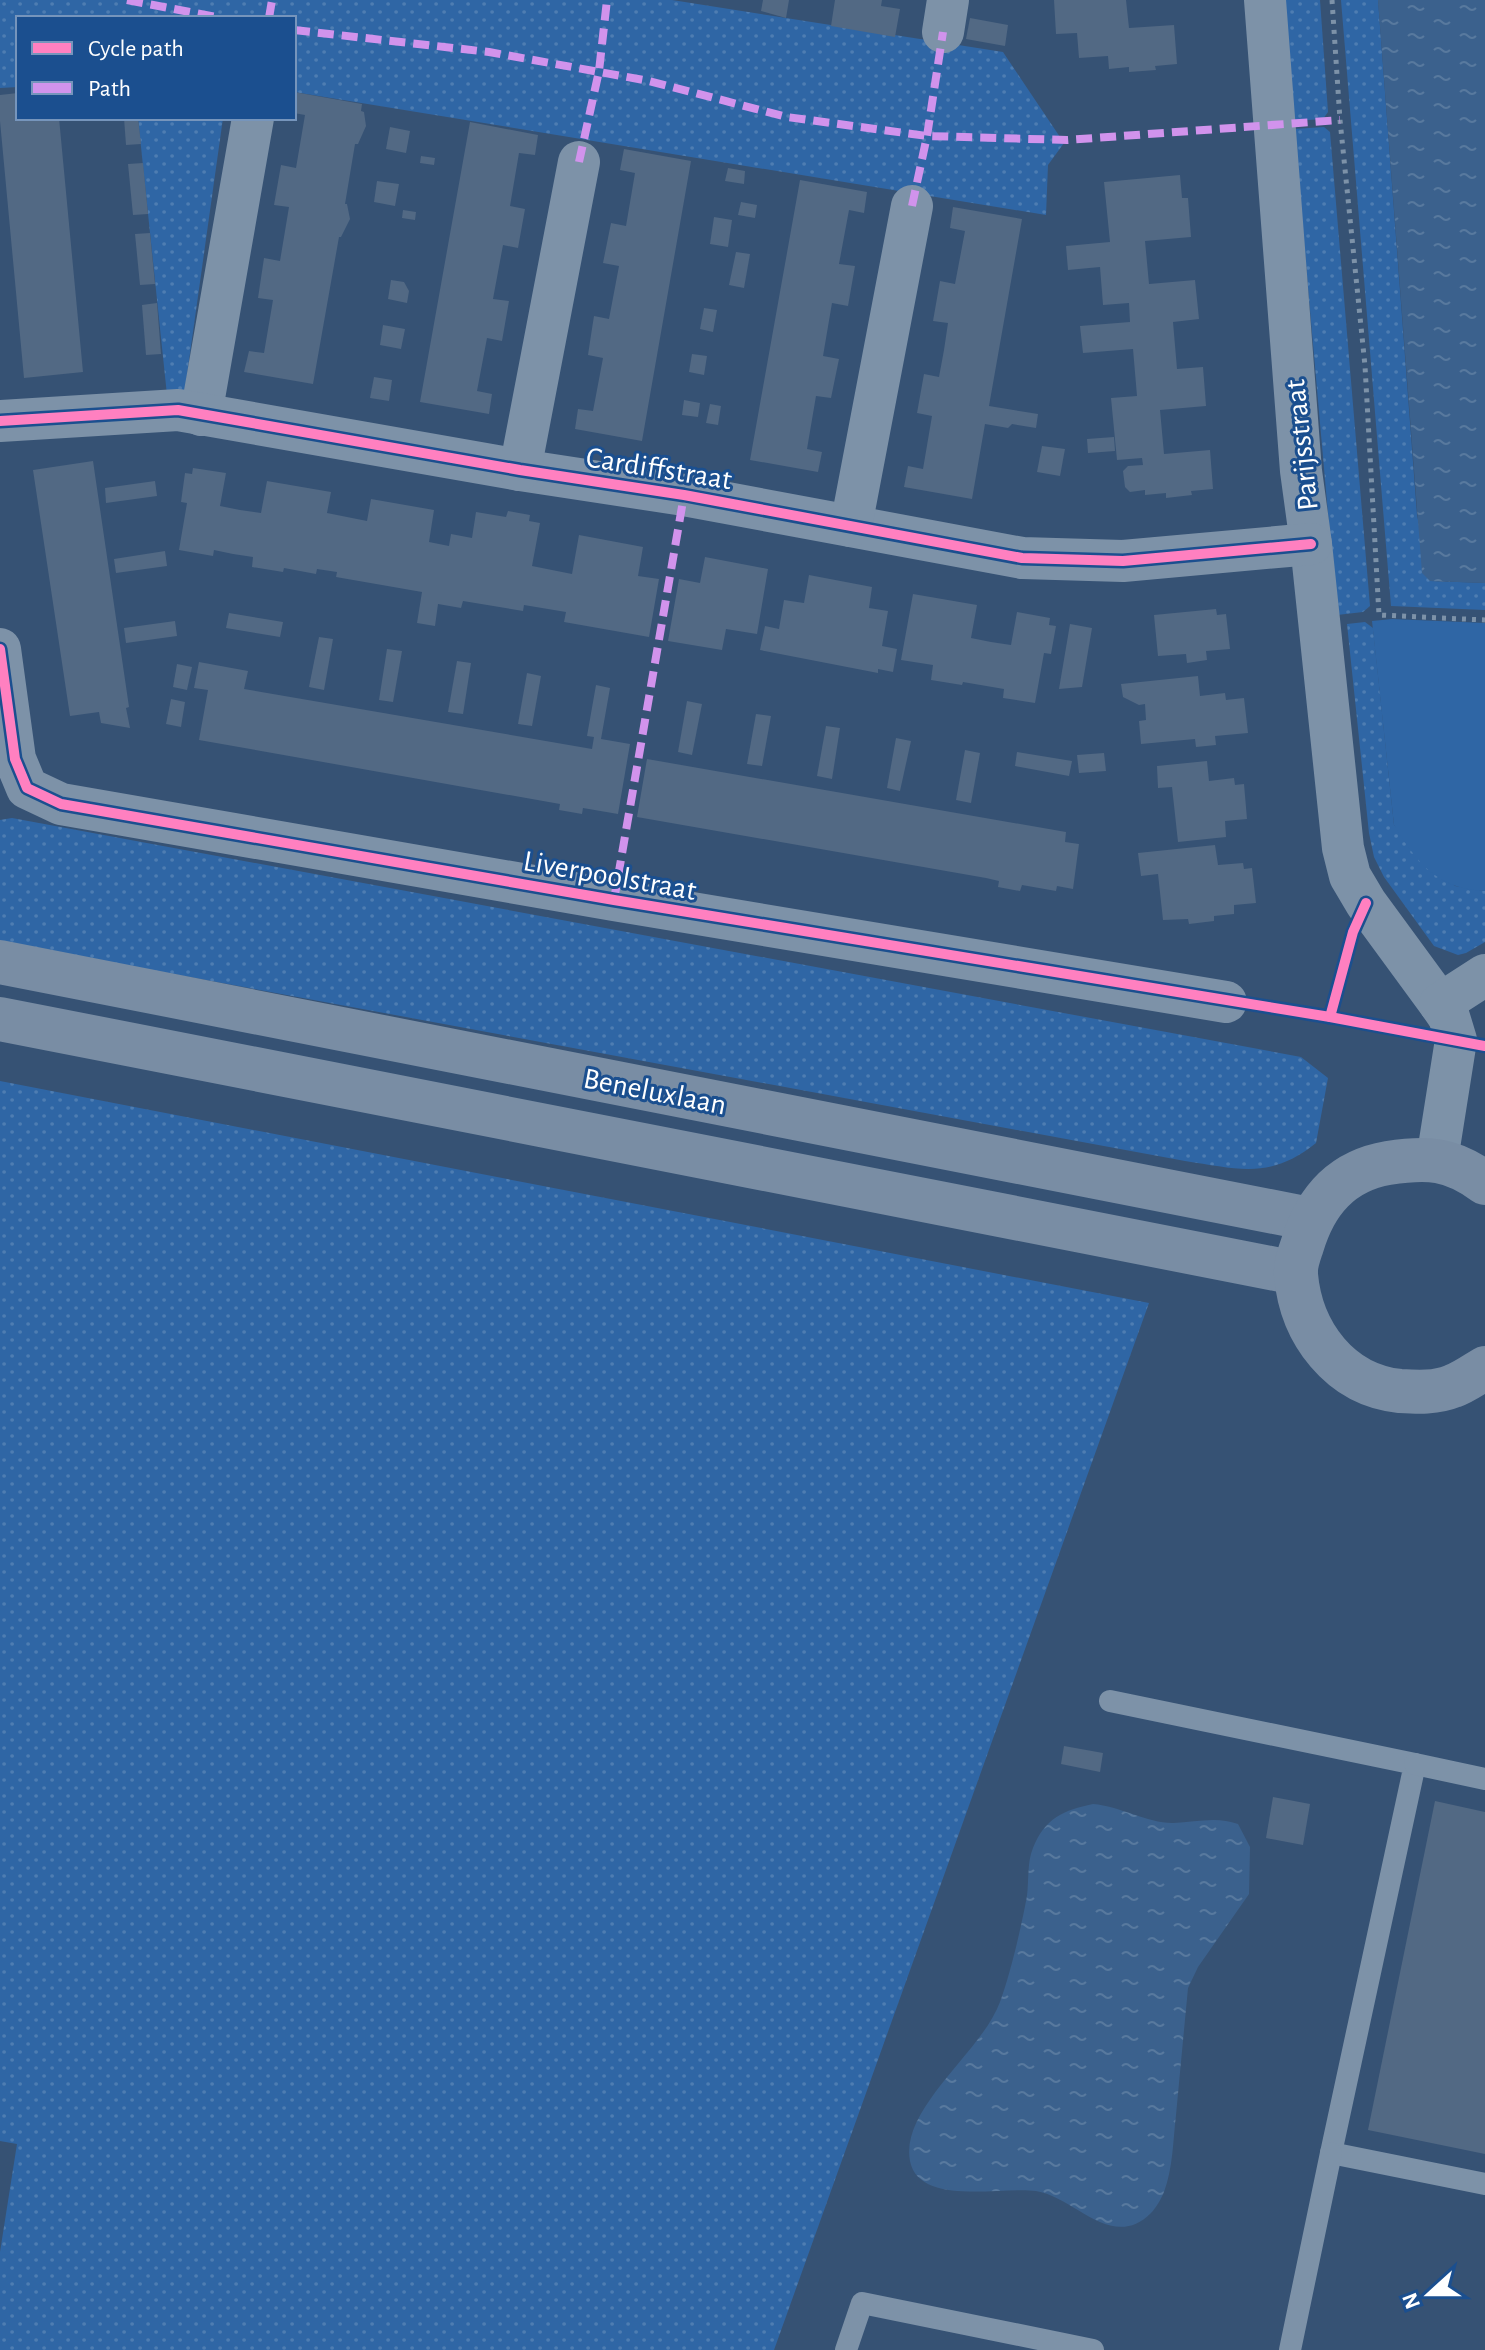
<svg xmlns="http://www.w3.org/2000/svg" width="1485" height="2350" viewBox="0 0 1485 2350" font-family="'Alegreya Sans',sans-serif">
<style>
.grass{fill:url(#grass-dots)}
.pitch{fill:#2f66a5}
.water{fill:url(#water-ripples)}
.building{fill:#526984}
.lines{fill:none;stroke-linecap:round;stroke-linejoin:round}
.path{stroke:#7d92a8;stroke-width:5;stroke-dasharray:4 6;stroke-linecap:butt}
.lane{stroke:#7d92a8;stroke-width:22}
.street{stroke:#7d92a8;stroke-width:42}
.secondary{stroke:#798da4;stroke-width:44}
.quiet{stroke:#d193ec;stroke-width:8;stroke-dasharray:16 8;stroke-linecap:butt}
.cycleway-casing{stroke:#1b4f8f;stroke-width:15}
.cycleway{stroke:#ff80c0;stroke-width:10}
.labels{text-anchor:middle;stroke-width:6;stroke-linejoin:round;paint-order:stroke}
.street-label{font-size:30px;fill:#fff;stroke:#1b4f8f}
</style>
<defs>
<pattern id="grass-dots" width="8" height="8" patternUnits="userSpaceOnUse" patternTransform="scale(2)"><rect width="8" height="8" fill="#2f66a5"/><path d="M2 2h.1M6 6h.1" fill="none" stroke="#4e7db2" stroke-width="1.8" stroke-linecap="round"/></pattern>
<pattern id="water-ripples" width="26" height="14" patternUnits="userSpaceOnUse" patternTransform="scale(2)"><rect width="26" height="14" fill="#3b618d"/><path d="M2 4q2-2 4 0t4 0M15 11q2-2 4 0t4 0" fill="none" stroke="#58799e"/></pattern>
</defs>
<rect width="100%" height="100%" fill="#365274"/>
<g class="grass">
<polygon points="0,0 672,0 1003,52 1064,143 1048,165 1046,215 294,92 294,18 18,18 18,87 0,88"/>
<polygon points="1284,0 1320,0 1328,112 1323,119 1293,121"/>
<polygon points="1341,0 1378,0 1417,515 1430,581 1485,583 1485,610 1391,606"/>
<polygon points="138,118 223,118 184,396 167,395"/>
<polygon points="1324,127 1330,132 1370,606 1363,612 1337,615 1294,129"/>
<polygon points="1365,622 1373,628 1394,825 1455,886 1485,891 1485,942 1466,953 1458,955 1434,946 1384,877 1374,857 1369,833 1347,624"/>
<path d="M 12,818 L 1301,1057 L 1328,1078 L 1316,1143 C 1270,1180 1239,1169 1185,1161 L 0,942 L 0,820 Z"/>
<polygon points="0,1081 1149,1303 774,2350 0,2350 0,2252 17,2144 0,2141"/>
</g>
<path class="pitch" d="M 1392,619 L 1485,623 L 1485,891 C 1437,889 1417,863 1394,825 L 1372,621 Z"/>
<g class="water">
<polygon points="1378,0 1485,0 1485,583 1430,581 1422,573"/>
<path d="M 1093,1804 C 1120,1806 1149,1824 1174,1823 C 1196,1822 1217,1816 1238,1824 L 1250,1847 L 1249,1894 L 1198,1967 L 1188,1988 C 1184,2030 1180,2072 1176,2115 C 1173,2140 1173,2168 1164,2192 C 1161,2199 1156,2208 1151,2213 C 1112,2252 1075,2197 1036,2191 C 1003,2186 919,2207 910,2161 C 900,2108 982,2052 1000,2002 C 1011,1972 1021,1928 1027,1896 C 1029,1881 1027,1862 1033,1848 C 1045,1818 1064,1810 1093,1804 Z"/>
</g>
<g class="building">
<polygon points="763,0 789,0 786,18 761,11"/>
<polygon points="835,0 882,0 881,6 900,9 895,37 831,26"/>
<polygon points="1054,0 1126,0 1129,28 1174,25 1177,64 1155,66 1156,70 1129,72 1129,67 1109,69 1108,56 1079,58 1077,33 1056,34"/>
<polygon points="970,18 1008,25 1005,46 966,39"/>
<polygon points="294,92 362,104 361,111 364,112 366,126 358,144 355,144 345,204 347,204 350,219 341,237 339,237 313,384 244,372 249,351 264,353 273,300 258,298 264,258 280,261 289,207 274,205 281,165 296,168 305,115 294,113"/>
<polygon points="18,93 18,118 59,118 83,372 24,378 0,121 0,95"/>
<polygon points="124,118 138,118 141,144 126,145"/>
<polygon points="470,122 538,135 535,155 519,153 510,206 525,209 518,248 503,245 493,299 509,301 502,341 487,338 477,391 492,394 489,414 420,402"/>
<polygon points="390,127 410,131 406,153 386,149"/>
<polygon points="624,149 691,161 642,441 575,429 578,409 593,411 603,358 588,355 591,335 594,316 609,319 619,266 603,263 611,223 626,226 635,173 620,170"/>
<polygon points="421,156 435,158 434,165 420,163"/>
<polygon points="143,163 148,214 133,215 128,164"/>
<polygon points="728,168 745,171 744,184 725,181"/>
<polygon points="1180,175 1182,198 1188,198 1191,237 1145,241 1149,284 1195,280 1199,319 1173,322 1177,369 1203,367 1206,406 1160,410 1164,454 1210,450 1213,489 1191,491 1192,495 1166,498 1166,493 1145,495 1145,490 1130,492 1125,487 1123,471 1128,466 1143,465 1142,458 1117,460 1111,398 1137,396 1133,349 1083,353 1080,326 1130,322 1129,303 1103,305 1100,267 1068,270 1066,246 1110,242 1104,182"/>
<polygon points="800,180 867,192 864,213 849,210 839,264 855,266 848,306 832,303 823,356 839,359 831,398 816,396 807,449 822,452 818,472 750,460"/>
<polygon points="377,181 399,184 395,206 374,202"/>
<polygon points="741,202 757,205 755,218 738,215"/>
<polygon points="953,207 1022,219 989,406 1038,414 1036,428 1012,424 1008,428 985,424 972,499 904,487 908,466 923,469 932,416 917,413 924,374 939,377 944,350 948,323 933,321 940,281 955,284 965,231 950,228"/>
<polygon points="403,210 416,212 415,220 402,218"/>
<polygon points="714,217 732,220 728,247 710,244"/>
<polygon points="150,233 155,284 140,285 135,234"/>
<polygon points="736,252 750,254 744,288 729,285"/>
<polygon points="391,280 404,282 409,291 407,303 388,299"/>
<polygon points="157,303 161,354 146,355 142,305"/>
<polygon points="704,308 717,310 713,332 700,329"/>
<polygon points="383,325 405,329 401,349 380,345"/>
<polygon points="692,354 707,356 704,375 689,372"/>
<polygon points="374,377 392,380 389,401 370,398"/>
<polygon points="684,400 700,403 698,417 682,415"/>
<polygon points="710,404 721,406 718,425 706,423"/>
<polygon points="1114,437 1115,451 1088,453 1087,439"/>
<polygon points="1042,446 1065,449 1060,476 1037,472"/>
<polygon points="93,461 129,707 126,708 130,728 101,723 99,712 70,716 33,470"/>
<polygon points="193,468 226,473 220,506 240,510 261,513 267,481 331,492 327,513 367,521 371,499 434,510 429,542 449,546 451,534 472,538 476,512 506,517 508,511 530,515 529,521 540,523 532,566 572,574 579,535 643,547 638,576 659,579 649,637 564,622 566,612 524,605 523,611 463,601 461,608 438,604 435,626 417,623 422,592 336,577 337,572 317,569 316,574 284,568 283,572 252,567 253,557 233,554 214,550 213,556 179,550 187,503 181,502 185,473 192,474"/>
<polygon points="155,481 157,496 106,503 105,488"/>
<polygon points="165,551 167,566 116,573 114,559"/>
<polygon points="705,557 768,569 757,634 726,629 722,650 668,641 679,579 700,583"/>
<polygon points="809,575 872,587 869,608 888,611 882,646 897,649 893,672 878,669 878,673 760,650 765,626 779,629 784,600 804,603"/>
<polygon points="913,594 977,605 971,638 991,642 1011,645 1017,612 1050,618 1049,625 1056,626 1051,654 1044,653 1035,703 1003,698 1004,689 963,682 962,685 931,680 933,665 901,660"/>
<polygon points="1216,609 1217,615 1226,614 1230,649 1206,651 1207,660 1187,663 1186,654 1158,656 1154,615"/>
<polygon points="229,613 283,622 280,637 226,628"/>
<polygon points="175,621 177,636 126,643 124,628"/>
<polygon points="1070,624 1092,628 1082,687 1059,689"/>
<polygon points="319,637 333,639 324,690 309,687"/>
<polygon points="387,649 402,651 393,702 379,700"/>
<polygon points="457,661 471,663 463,714 448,712"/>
<polygon points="199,662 248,671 244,689 592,749 594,737 587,736 596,685 610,688 601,739 630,744 618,814 583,808 582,814 559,810 560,804 199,740 208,690 194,688"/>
<polygon points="177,664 192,667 187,690 173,687"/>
<polygon points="527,673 541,676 532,726 518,724"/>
<polygon points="1198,676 1200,696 1225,693 1226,700 1244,698 1248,733 1215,736 1216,745 1196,747 1195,739 1141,744 1139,721 1146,720 1145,704 1139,705 1123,697 1121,684"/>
<polygon points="171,699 185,702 181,727 166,724"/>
<polygon points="687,701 702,704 692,755 678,752"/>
<polygon points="756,714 771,716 762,766 747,764"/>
<polygon points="826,726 840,728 832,779 817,776"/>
<polygon points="896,738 911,741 900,791 887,788"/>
<polygon points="965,750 980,753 971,803 956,800"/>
<polygon points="1017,752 1072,761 1069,776 1015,766"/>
<polygon points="1104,753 1106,771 1079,773 1077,755"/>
<polygon points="647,759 1066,832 1065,842 1079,844 1073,889 1057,886 1056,891 1022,885 1020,891 998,887 999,881 986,878 637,817"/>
<polygon points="1207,761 1209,781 1234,778 1235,785 1244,784 1247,819 1225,821 1226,837 1178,842 1172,787 1158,788 1157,766"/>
<polygon points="1215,845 1218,865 1243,863 1244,869 1252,868 1256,903 1234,905 1234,914 1214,916 1214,921 1189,924 1188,919 1163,920 1158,874 1141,876 1138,853"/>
<polygon points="1064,1746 1103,1753 1100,1772 1061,1764"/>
<polygon points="1273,1797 1310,1804 1303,1845 1266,1838"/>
<polygon points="1435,1801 1485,1812 1485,2154 1368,2130"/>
</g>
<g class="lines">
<polyline class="path" points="1332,0 1340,120 1365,366 1379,615 1485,620"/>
<g class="lane">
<polyline points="1110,1701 1415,1764 1331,2153 1485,2184"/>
<polyline points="1415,1764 1485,1779"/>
<polyline points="846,2350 862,2303 1093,2350"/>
<polyline points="1290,2350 1331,2153"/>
</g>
<g class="street">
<polyline points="1265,0 1301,471 1311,544 1343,848 1350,876 1366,903 1440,1004"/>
<polyline points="943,32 948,0"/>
<polyline points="201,415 253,118"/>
<polyline points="0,421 178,410 520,470 684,495 1022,558 1123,561 1311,544"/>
<polyline points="520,470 579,162"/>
<polyline points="851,526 912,206"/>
<polyline points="0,649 15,759 27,788 61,804 614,900 1226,1002"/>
<polyline points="1437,1160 1456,1040 1449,1017 1440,1004 1485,975"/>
</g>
<g class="secondary">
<polyline points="0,962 1310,1219"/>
<polyline points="0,1019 1296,1273"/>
<path d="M 1485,1183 C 1451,1158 1428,1157 1388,1163 C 1341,1171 1315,1202 1302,1246 C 1299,1255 1295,1265 1296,1275 C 1301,1333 1340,1385 1400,1391 C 1418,1392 1436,1393 1453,1386 C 1464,1382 1475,1374 1485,1368"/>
</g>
<g class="quiet">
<polyline points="127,0 221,18"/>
<polyline points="269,18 272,0"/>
<polyline points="294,30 489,52 649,81 787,117 927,136 1067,140 1340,120"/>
<polyline points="579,162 599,71 607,0"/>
<polyline points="912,206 927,136 943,32"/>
<polyline points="614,900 684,495"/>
</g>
<g class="cycleway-casing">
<g id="cycleway">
<polyline points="0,421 178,410 520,470 684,495 1022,558 1123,561 1311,544"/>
<polyline points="0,649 15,759 27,788 61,804 614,900 1330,1017 1485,1046"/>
<polyline points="1330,1017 1353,932 1366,903"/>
</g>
</g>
<use href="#cycleway" class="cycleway"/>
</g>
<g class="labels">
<g class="street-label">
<text transform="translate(1301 445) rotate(-96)" y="10">Parijsstraat</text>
<text transform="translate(659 468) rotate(9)" y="10">Cardiffstraat</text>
<text transform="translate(610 875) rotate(10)" y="10">Liverpoolstraat</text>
<text transform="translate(655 1091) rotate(11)" y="10">Beneluxlaan</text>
</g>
</g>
<rect x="16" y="16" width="280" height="104" fill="#1b4f8f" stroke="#7695bc" stroke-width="2"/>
<rect x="32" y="42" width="40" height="12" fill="#ff80c0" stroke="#7695bc" stroke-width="2"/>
<text x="88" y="56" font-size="24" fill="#ffffff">Cycle path</text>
<rect x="32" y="82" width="40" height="12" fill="#d193ec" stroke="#7695bc" stroke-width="2"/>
<text x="88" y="96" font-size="24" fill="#ffffff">Path</text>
<g transform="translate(1429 2294) rotate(249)" stroke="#1b4f8f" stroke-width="6" paint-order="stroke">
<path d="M0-6L14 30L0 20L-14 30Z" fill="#ffffff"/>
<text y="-12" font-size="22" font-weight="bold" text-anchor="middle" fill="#ffffff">N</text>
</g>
</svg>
